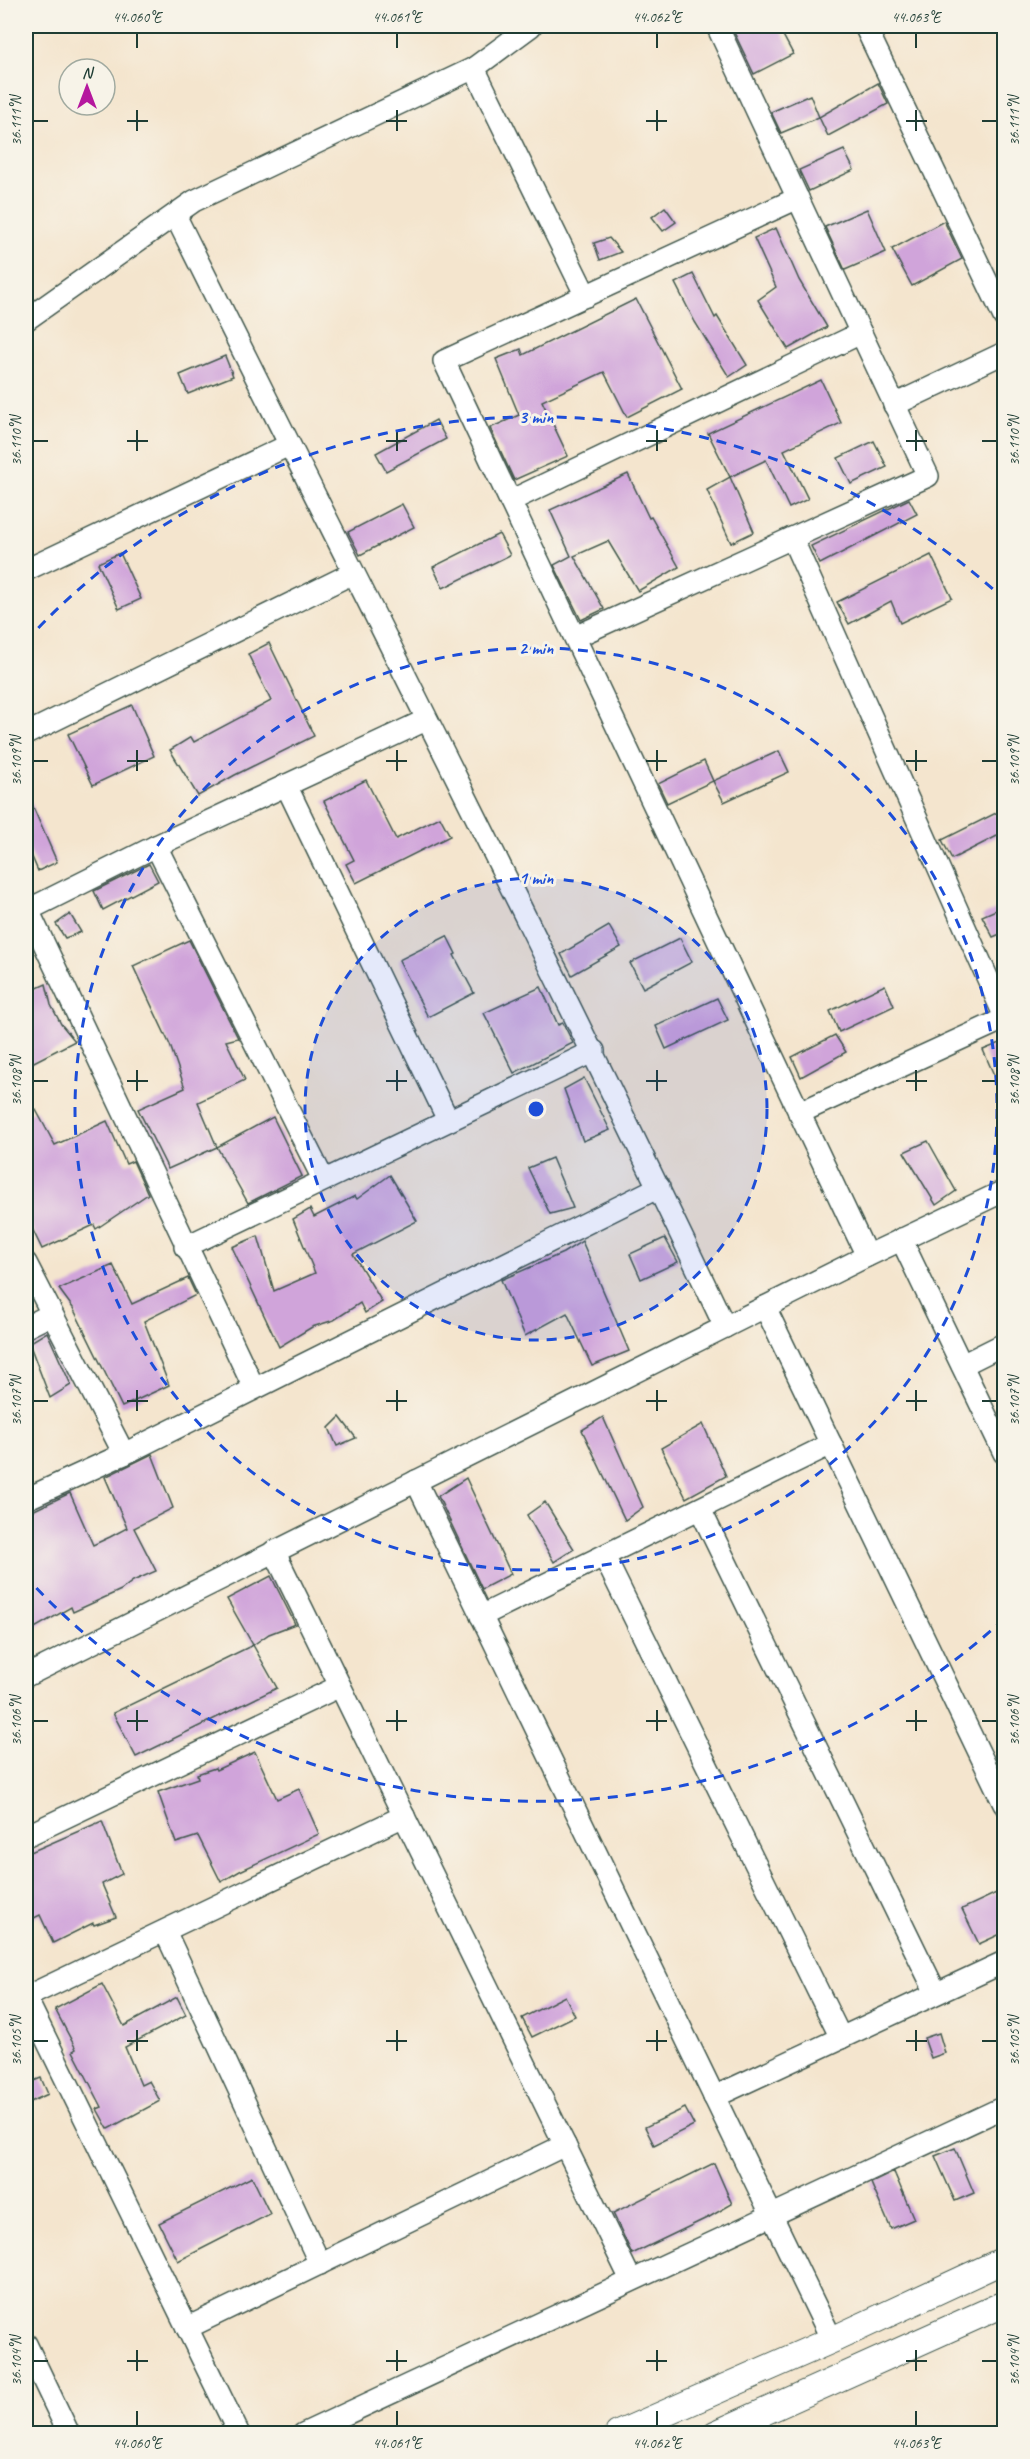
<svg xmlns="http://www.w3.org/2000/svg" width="1030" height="2459" viewBox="0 0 1030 2459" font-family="Caveat,sans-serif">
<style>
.building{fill:#d0a4da}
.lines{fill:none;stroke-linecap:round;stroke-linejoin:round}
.minor-casing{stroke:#3f564b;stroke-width:24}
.tertiary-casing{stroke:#3f564b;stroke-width:28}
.minor{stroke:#fff;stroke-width:21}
.tertiary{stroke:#fff;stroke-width:26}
.ticks{fill:none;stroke:#1f3d34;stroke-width:2}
.ring{fill:none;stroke:#1d4ed8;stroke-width:3;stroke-dasharray:10 8}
.centre{fill:#1d4ed8;stroke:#f7f3e8;stroke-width:3}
.ring-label{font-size:18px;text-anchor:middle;font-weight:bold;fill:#1d4ed8;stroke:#f7f3e8;stroke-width:6;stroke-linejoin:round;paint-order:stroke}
.neatline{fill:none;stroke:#1f3d34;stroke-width:2}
.ticks-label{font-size:15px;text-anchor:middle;fill:#1f3d34}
</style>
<rect width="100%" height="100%" fill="#f7f3e8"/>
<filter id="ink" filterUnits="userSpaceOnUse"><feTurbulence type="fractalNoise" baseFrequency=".0167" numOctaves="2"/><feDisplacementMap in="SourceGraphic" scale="12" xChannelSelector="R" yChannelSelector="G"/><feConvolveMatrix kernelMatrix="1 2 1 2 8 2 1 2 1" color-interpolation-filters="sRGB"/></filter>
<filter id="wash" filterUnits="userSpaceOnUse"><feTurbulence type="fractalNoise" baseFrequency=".008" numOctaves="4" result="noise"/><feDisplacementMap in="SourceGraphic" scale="24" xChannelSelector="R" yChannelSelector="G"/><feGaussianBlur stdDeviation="1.35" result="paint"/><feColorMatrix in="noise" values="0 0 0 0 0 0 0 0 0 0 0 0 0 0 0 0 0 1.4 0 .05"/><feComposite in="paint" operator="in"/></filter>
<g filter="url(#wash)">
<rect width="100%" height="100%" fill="#f4e5ce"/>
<g id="blocks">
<g class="building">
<polygon points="731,26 778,26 793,54 754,74"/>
<polygon points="878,83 888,104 828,136 819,117"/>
<polygon points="810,95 819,117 781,133 771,112"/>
<polygon points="844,150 854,170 809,191 799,170"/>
<polygon points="665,207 676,222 663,231 652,217"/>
<polygon points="867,209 886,252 845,270 825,227"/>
<polygon points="944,221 962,259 912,286 892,249"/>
<polygon points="776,228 799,280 827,327 788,349 758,300 776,287 754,238"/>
<polygon points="609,238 621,252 600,260 594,243"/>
<polygon points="693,274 715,318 717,316 747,365 729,377 695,322 675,283"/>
<polygon points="636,299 682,389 627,417 604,372 542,401 568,456 514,480 490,428 519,415 496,359 521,349 523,355"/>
<polygon points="225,356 233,376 188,394 180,375"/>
<polygon points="821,380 841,423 784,450 808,499 789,508 766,460 730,477 708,433"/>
<polygon points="436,420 446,439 386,471 376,453"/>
<polygon points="874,441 887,467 851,484 838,458"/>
<polygon points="628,474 649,518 651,517 679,567 638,591 608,541 574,556 604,609 581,620 554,565 571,556 550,510"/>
<polygon points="730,477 754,532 731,543 707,490"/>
<polygon points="909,499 917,514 820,564 811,546"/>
<polygon points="402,504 414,527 360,555 348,532"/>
<polygon points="499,534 510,555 443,588 433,567"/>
<polygon points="120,553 141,599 119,609 98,563"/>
<polygon points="931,555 952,598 900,623 891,601 849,624 837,602"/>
<polygon points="269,643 314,736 235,775 198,796 170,750 191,737 194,742 271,701 248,654"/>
<polygon points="132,705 154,756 93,785 68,734"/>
<polygon points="779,751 789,772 724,802 713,781"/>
<polygon points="704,761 713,781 667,803 658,784"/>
<polygon points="366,780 396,839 440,817 450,836 356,883 346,864 354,860 324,801"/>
<polygon points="26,791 57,862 38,871 26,843"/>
<polygon points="998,812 1005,825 1005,832 952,859 942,840"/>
<polygon points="149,864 158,881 103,910 94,891"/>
<polygon points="1005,906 1005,932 993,937 982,916"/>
<polygon points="70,914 81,932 65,938 56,924"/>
<polygon points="609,926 621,947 572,975 561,954"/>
<polygon points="447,936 456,954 454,955 474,993 428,1017 399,960"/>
<polygon points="680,938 692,962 643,988 630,963"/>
<polygon points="189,940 238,1038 226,1041 245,1080 198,1102 217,1147 168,1169 138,1109 185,1088 170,1045 133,966"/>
<polygon points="46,984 51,1005 61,1024 75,1041 26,1066 26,993"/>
<polygon points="885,985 894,1006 839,1032 830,1011"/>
<polygon points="541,987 558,1025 563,1023 573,1043 514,1073 484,1013"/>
<polygon points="717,998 728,1020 666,1049 656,1026"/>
<polygon points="835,1035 846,1052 801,1077 792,1057"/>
<polygon points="1005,1041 1005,1100 983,1050"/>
<polygon points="584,1078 610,1130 583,1141 564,1089"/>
<polygon points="36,1110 55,1145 107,1121 126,1164 133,1161 148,1194 96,1229 94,1225 42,1249 26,1216 26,1115"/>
<polygon points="273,1117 302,1176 248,1203 217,1147"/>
<polygon points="928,1141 956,1191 936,1205 904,1152"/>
<polygon points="552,1158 573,1208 550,1214 528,1168"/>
<polygon points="390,1175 417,1221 353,1254 382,1302 365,1313 360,1303 334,1320 312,1327 279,1347 232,1247 258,1236 274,1291 315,1273 293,1219 310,1209 314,1217 355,1196 357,1199"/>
<polygon points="665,1238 678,1262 641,1279 630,1254"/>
<polygon points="582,1241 629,1351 592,1366 567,1313 525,1336 501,1280 563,1253"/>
<polygon points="113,1265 132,1304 188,1278 196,1295 144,1321 169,1385 122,1407 73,1308 59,1289"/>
<polygon points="47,1332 71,1385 50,1398 29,1343"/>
<polygon points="340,1417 356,1438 337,1446 329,1428"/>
<polygon points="603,1417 643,1507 625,1520 582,1430"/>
<polygon points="703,1424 726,1476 686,1498 661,1448"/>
<polygon points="152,1454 173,1508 134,1528 156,1571 133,1581 121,1590 73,1612 71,1607 26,1633 26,1514 70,1493 93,1545 110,1537 127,1528 105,1477"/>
<polygon points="466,1478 511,1574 482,1589 438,1496"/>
<polygon points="545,1502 574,1549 554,1562 527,1515"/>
<polygon points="271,1576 295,1624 269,1634 253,1645 227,1599"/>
<polygon points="253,1645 277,1688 136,1757 113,1713"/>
<polygon points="255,1752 277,1799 299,1789 319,1834 240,1871 221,1882 198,1836 176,1843 158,1792 198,1778 197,1774 215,1768 216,1770"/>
<polygon points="102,1821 122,1874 102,1884 116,1917 94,1925 93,1923 53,1943 40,1915 26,1922 26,1854"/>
<polygon points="1005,1889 1005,1932 979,1944 962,1909"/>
<polygon points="102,1984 124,2026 177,1997 186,2015 125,2047 141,2085 149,2081 160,2101 108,2129 97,2109 102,2107 73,2051 76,2049 55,2009"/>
<polygon points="565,1996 575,2016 532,2037 522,2018"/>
<polygon points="939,2033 945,2053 931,2058 924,2038"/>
<polygon points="41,2078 48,2094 26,2104 26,2084"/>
<polygon points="685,2108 694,2125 654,2145 645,2127"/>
<polygon points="955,2148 974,2193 955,2201 935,2156"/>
<polygon points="714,2163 732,2204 711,2216 632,2254 613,2213"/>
<polygon points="894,2172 914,2219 891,2229 871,2183"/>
<polygon points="252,2177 270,2214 178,2261 159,2223"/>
</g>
</g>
</g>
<g filter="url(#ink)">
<use href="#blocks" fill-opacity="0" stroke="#3f564b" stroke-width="1.5"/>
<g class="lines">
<g class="minor-casing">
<g id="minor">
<polyline points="865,26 1004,317"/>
<polyline points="474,68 586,296"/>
<polyline points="798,198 444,361 867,1256"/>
<path d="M 175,215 C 359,585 547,953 725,1327"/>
<polyline points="26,320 194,201 474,68 531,26"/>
<polyline points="894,405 1004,353"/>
<polyline points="510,501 861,333"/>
<polyline points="792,538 1004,1015"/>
<polyline points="26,570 289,445"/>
<polyline points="575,637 928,476 717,26"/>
<polyline points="26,734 353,573"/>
<polyline points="286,785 448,1120"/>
<polyline points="156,846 323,1179"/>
<polyline points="28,910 254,1388"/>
<polyline points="26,911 156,846 426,720"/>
<polyline points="799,1113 1004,1019"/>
<polyline points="901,1239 1004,1453"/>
<polyline points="185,1247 594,1051"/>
<polyline points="26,1263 124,1454"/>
<polyline points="765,1307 1004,1804"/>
<polyline points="26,1327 50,1315"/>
<polyline points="962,1365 1004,1344"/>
<polyline points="416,1481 832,2340"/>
<polyline points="26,1499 124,1454 659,1187"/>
<polyline points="700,1509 936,1993"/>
<polyline points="274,1551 631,2280"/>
<polyline points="604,1556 841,2038"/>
<polyline points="481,1616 831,1444"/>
<polyline points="26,1676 867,1256 1004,1191"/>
<polyline points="26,1836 340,1686"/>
<polyline points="165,1931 320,2264"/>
<polyline points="26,1997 404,1816"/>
<polyline points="26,1998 239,2434"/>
<polyline points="714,2097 1004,1962"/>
<polyline points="187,2328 565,2145"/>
<polyline points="26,2344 69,2434"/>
<polyline points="303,2434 1004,2107"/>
</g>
</g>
<g class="tertiary-casing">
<g id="tertiary">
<polyline points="618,2434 832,2340 1004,2260"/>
<polyline points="715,2434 1004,2304"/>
</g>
</g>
<use href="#minor" class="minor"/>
<use href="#tertiary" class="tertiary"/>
</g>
</g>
<path class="ticks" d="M 137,33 L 137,48M 397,33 L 397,48M 657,33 L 657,48M 916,33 L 916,48M 137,110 L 137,131M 397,110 L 397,131M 657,110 L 657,131M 916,110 L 916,131M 33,121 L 48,121M 127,121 L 148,121M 386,121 L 407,121M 646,121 L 667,121M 906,121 L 927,121M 982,121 L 997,121M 137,430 L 137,451M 397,430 L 397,451M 657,430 L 657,451M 916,430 L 916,451M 33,441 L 48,441M 127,441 L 148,441M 386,441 L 407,441M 646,441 L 667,441M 906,441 L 927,441M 982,441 L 997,441M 137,750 L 137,771M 397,750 L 397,771M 657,750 L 657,771M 916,750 L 916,771M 33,761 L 48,761M 127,761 L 148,761M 386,761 L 407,761M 646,761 L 667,761M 906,761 L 927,761M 982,761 L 997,761M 137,1070 L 137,1091M 397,1070 L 397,1091M 657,1070 L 657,1091M 916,1070 L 916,1091M 33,1081 L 48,1081M 127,1081 L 148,1081M 386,1081 L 407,1081M 646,1081 L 667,1081M 906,1081 L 927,1081M 982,1081 L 997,1081M 137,1390 L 137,1411M 397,1390 L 397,1411M 657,1390 L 657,1411M 916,1390 L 916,1411M 33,1401 L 48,1401M 127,1401 L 148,1401M 386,1401 L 407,1401M 646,1401 L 667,1401M 906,1401 L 927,1401M 982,1401 L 997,1401M 137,1710 L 137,1731M 397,1710 L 397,1731M 657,1710 L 657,1731M 916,1710 L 916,1731M 33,1721 L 48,1721M 127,1721 L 148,1721M 386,1721 L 407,1721M 646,1721 L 667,1721M 906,1721 L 927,1721M 982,1721 L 997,1721M 137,2030 L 137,2051M 397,2030 L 397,2051M 657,2030 L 657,2051M 916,2030 L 916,2051M 33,2041 L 48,2041M 127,2041 L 148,2041M 386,2041 L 407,2041M 646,2041 L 667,2041M 906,2041 L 927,2041M 982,2041 L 997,2041M 137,2350 L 137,2371M 397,2350 L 397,2371M 657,2350 L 657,2371M 916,2350 L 916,2371M 33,2361 L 48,2361M 127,2361 L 148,2361M 386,2361 L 407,2361M 646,2361 L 667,2361M 906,2361 L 927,2361M 982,2361 L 997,2361M 137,2411 L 137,2426M 397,2411 L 397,2426M 657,2411 L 657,2426M 916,2411 L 916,2426"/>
<circle cx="536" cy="1109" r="231" fill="#1d4ed8" fill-opacity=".12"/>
<g class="ring">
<circle cx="536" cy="1109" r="231"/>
<circle cx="536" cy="1109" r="461"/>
<path d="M1004 1619A692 692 0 0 1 26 1577M26 641A692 692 0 0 1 1004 599"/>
</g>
<circle cx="536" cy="1109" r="9" class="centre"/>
<g class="ring-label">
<text x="536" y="423">3 min</text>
<text x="536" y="654">2 min</text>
<text x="536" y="884">1 min</text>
</g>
<rect width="1030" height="2459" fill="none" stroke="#f7f3e8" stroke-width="66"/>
<g transform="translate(87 87)"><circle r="28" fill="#f7f3e8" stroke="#a1aaa0" stroke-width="1.5"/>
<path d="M0-4.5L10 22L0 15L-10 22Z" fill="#b5179e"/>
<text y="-9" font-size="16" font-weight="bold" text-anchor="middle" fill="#1f3d34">N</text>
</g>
<rect x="33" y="33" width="964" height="2393" class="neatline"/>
<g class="ticks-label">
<text x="137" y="22">44.060°E</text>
<text x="397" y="22">44.061°E</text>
<text x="657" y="22">44.062°E</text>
<text x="916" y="22">44.063°E</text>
<text transform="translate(16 121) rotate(-90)" y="5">36.111°N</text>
<text transform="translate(1014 121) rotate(-90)" y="5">36.111°N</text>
<text transform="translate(16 441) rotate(-90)" y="5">36.110°N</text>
<text transform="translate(1014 441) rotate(-90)" y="5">36.110°N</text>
<text transform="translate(16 761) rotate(-90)" y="5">36.109°N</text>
<text transform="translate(1014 761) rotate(-90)" y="5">36.109°N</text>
<text transform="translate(16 1081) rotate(-90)" y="5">36.108°N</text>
<text transform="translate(1014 1081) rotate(-90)" y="5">36.108°N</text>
<text transform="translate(16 1401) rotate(-90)" y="5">36.107°N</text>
<text transform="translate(1014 1401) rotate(-90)" y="5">36.107°N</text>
<text transform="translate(16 1721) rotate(-90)" y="5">36.106°N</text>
<text transform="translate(1014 1721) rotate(-90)" y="5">36.106°N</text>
<text transform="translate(16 2041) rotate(-90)" y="5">36.105°N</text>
<text transform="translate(1014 2041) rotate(-90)" y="5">36.105°N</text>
<text transform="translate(16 2361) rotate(-90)" y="5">36.104°N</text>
<text transform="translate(1014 2361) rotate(-90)" y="5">36.104°N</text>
<text x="137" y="2448">44.060°E</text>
<text x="397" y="2448">44.061°E</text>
<text x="657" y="2448">44.062°E</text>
<text x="916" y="2448">44.063°E</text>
</g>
</svg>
